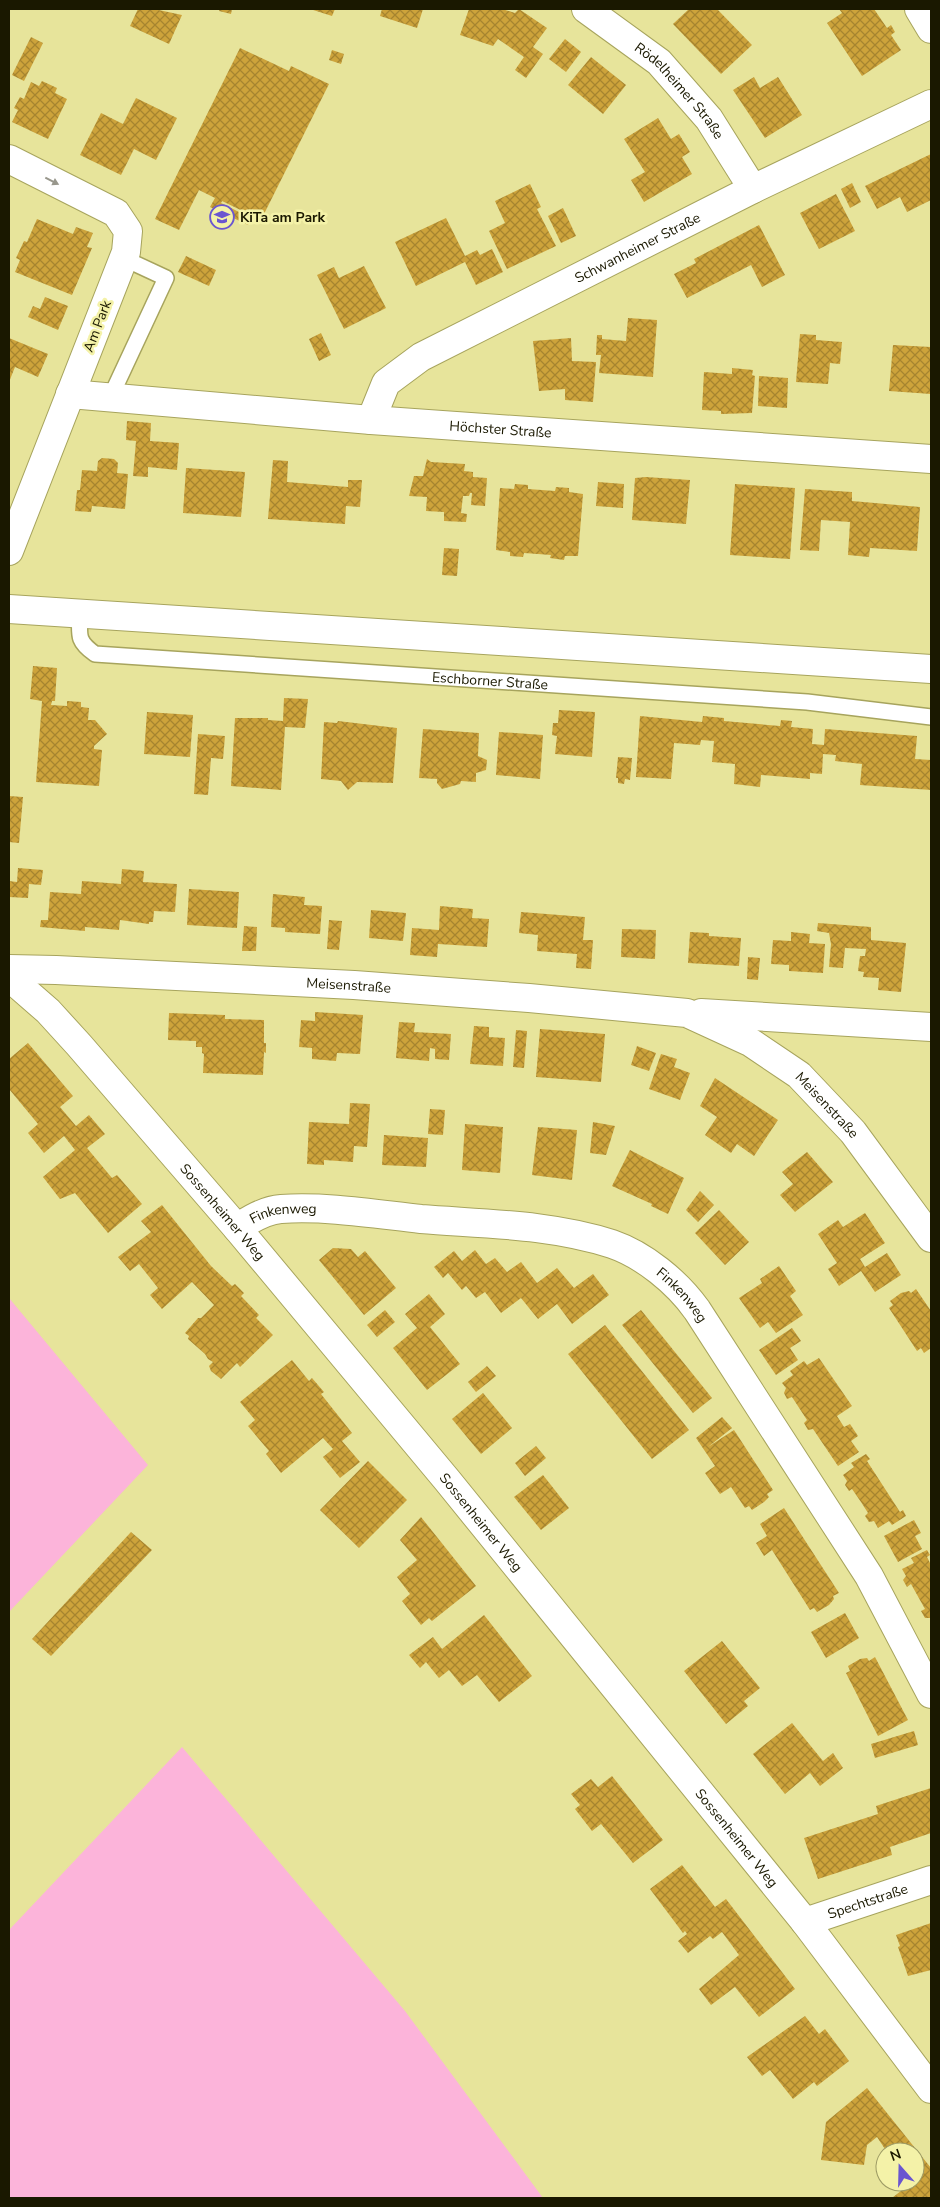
<svg xmlns="http://www.w3.org/2000/svg" width="940" height="2207" viewBox="0 0 940 2207" font-family="'Nunito Sans',sans-serif">
<style>
.grass{fill:#fcb4da}
.building{fill:url(#building-cross-hatch)}
.lines{fill:none;stroke-linecap:round;stroke-linejoin:round}
.lane-casing{stroke:#a7a45d;stroke-width:18}
.street-casing{stroke:#a7a45d;stroke-width:30}
.secondary-casing{stroke:#a7a45d;stroke-width:30}
.lane{stroke:#fff;stroke-width:15}
.street{stroke:#fff;stroke-width:28}
.secondary{stroke:#fff;stroke-width:28}
.oneway{fill:#98978c}
.labels{text-anchor:middle;stroke-width:5;stroke-linejoin:round;paint-order:stroke}
.street-label{font-size:14px;fill:#1a1800;stroke:#f4f2a8}
.poi-label{font-size:14px;font-weight:bold;fill:#1a1800;stroke:#f4f2a8;text-anchor:start}
</style>
<defs>
<pattern id="building-cross-hatch" width="8" height="8" patternUnits="userSpaceOnUse" patternTransform="scale(1.25)"><rect width="8" height="8" fill="#cda33b"/><path d="M0 0l8 8M0 8l8-8" fill="none" stroke="#a6842f"/></pattern>
</defs>
<rect width="100%" height="100%" fill="#e7e49b"/>
<g class="grass">
<polygon points="9,1298 148,1465 9,1612"/>
<polygon points="182,1747 405,2011 543,2198 9,2198 9,1930"/>
</g>
<g class="building">
<polygon points="138,9 154,9 182,15 169,44 130,26"/>
<polygon points="220,9 232,9 231,14 219,11"/>
<polygon points="310,9 335,9 332,16"/>
<polygon points="382,9 423,9 417,28 380,16"/>
<polygon points="469,9 502,9 515,13 519,9 547,28 533,47 543,54 526,78 515,70 524,57 498,39 493,46 460,35"/>
<polygon points="689,9 717,9 752,45 721,74 673,24"/>
<polygon points="839,9 874,9 887,28 891,25 895,32 891,35 901,50 862,76 827,23 842,13"/>
<polygon points="31,37 43,43 24,81 12,75"/>
<polygon points="565,39 581,52 566,72 549,59"/>
<polygon points="240,48 289,71 291,66 329,84 261,220 222,201 221,203 251,218 248,225 210,207 215,198 199,190 179,230 155,219"/>
<polygon points="332,50 344,54 341,64 329,60"/>
<polygon points="591,57 626,85 603,114 568,85"/>
<polygon points="754,77 760,88 778,77 802,115 765,138 733,90"/>
<polygon points="42,81 57,88 55,93 67,99 48,139 12,122 18,110 14,108 20,97 24,99 31,82 39,86"/>
<polygon points="136,98 177,118 156,160 134,149 121,175 80,155 101,113 123,124"/>
<polygon points="658,118 671,139 679,134 690,152 682,157 692,174 644,202 631,180 645,172 624,139"/>
<polygon points="931,154 931,200 907,212 900,197 877,209 865,186"/>
<polygon points="852,183 861,202 850,208 841,189"/>
<polygon points="530,184 541,207 537,209 556,246 507,269 489,231 505,223 495,201"/>
<polygon points="836,194 855,231 819,249 800,213"/>
<polygon points="563,208 576,236 561,243 548,216"/>
<polygon points="446,218 465,256 477,250 480,255 492,249 503,272 476,285 465,262 416,286 395,242"/>
<polygon points="37,219 73,234 76,227 93,233 87,247 92,248 72,295 15,272 20,260 16,258 24,241 27,242"/>
<polygon points="759,225 785,275 762,287 751,265 687,298 674,274 696,263 694,259"/>
<polygon points="186,256 216,270 209,286 178,272"/>
<polygon points="364,266 386,308 344,329 317,275 334,267 339,278"/>
<polygon points="45,297 68,306 58,330 28,317 33,306 40,309"/>
<polygon points="628,318 657,320 653,377 599,373 601,355 596,355 597,335 602,335 602,339 626,341"/>
<polygon points="321,333 331,355 319,361 309,339"/>
<polygon points="800,334 816,335 816,340 842,342 840,364 830,363 828,384 796,382"/>
<polygon points="9,338 48,354 38,377 15,367 9,382"/>
<polygon points="571,338 572,361 596,362 593,402 565,400 565,389 539,391 533,341"/>
<polygon points="893,345 931,347 931,394 889,391"/>
<polygon points="732,368 753,370 752,375 755,376 752,413 721,414 721,411 702,410 704,372 732,374"/>
<polygon points="759,376 788,378 787,408 758,406"/>
<polygon points="127,421 151,423 150,441 179,443 177,470 148,467 148,477 133,476 136,441 126,440"/>
<polygon points="102,458 114,459 118,463 117,473 128,474 125,509 92,506 91,512 75,511 77,490 80,490 82,470 97,471 98,461"/>
<polygon points="427,459 431,462 465,464 464,471 473,472 473,477 487,478 485,506 471,505 472,493 470,493 469,496 463,496 461,513 467,514 466,522 444,521 444,512 426,511 427,497 409,496 414,476 423,476"/>
<polygon points="273,460 288,461 287,482 348,487 348,480 362,480 360,507 346,506 345,524 268,519"/>
<polygon points="186,468 245,472 241,517 183,513"/>
<polygon points="646,477 690,480 686,524 632,520 635,478"/>
<polygon points="598,482 624,484 623,508 596,506"/>
<polygon points="515,484 528,485 528,489 555,491 556,487 569,488 569,492 583,494 578,556 565,556 564,560 550,558 551,555 524,553 523,557 510,556 510,552 496,550 500,488 514,489"/>
<polygon points="735,484 795,488 790,559 730,555"/>
<polygon points="805,489 852,492 852,501 920,507 917,551 870,548 869,557 848,555 850,522 821,520 819,551 800,550"/>
<polygon points="444,548 459,549 457,576 442,575"/>
<polygon points="33,666 57,668 55,701 52,701 51,705 67,706 67,701 81,702 81,707 89,708 88,720 95,720 107,734 94,746 94,749 102,750 99,786 36,782 42,701 30,699"/>
<polygon points="284,698 308,699 305,728 285,727 281,790 231,786 235,718 268,718 268,720 283,721"/>
<polygon points="559,710 595,712 592,757 555,754 557,736 552,735 553,723 558,723"/>
<polygon points="147,712 193,715 190,757 144,754"/>
<polygon points="640,716 702,722 703,716 724,718 724,721 780,726 781,720 792,721 791,727 813,729 812,744 824,745 825,729 917,736 915,759 931,760 931,790 860,785 862,764 835,761 836,755 823,754 822,774 810,773 810,779 761,775 760,787 734,784 735,764 712,762 714,741 701,740 700,745 674,743 671,779 636,777"/>
<polygon points="338,721 397,728 393,783 357,782 348,790 341,781 321,779 324,722 337,723"/>
<polygon points="423,729 479,733 478,756 487,760 486,770 476,773 476,782 461,781 460,784 442,789 437,783 437,779 419,778"/>
<polygon points="499,732 543,735 540,779 496,775"/>
<polygon points="198,734 225,736 223,759 211,758 208,795 194,794"/>
<polygon points="618,757 632,758 630,780 625,779 624,784 618,783 618,778 616,778"/>
<polygon points="9,796 23,797 19,843 9,842"/>
<polygon points="18,868 43,870 41,885 29,884 28,898 9,897 9,881 17,882"/>
<polygon points="122,869 144,871 143,882 177,884 175,912 154,911 153,922 149,922 149,924 120,920 119,930 85,927 85,931 40,927 41,920 48,920 50,892 81,894 82,881 121,884"/>
<polygon points="189,889 239,892 237,928 187,925"/>
<polygon points="273,894 305,897 304,905 322,906 320,934 285,932 285,928 271,927"/>
<polygon points="440,906 473,909 472,918 489,919 487,947 438,944 437,957 410,955 412,928 439,930"/>
<polygon points="371,910 406,913 403,941 369,938"/>
<polygon points="521,912 585,917 583,940 593,940 591,969 576,968 577,954 537,951 538,935 519,933"/>
<polygon points="329,920 342,921 339,950 327,949"/>
<polygon points="818,923 871,927 871,940 906,943 901,992 878,990 879,978 863,977 864,972 858,971 860,956 865,956 866,949 845,948 843,968 829,967 831,944 829,933 817,931"/>
<polygon points="244,926 257,927 256,951 242,951"/>
<polygon points="622,929 656,930 655,959 621,957"/>
<polygon points="690,932 709,933 709,936 741,938 739,966 688,963"/>
<polygon points="791,932 810,934 809,943 825,944 823,973 789,971 789,965 771,964 773,940 791,941"/>
<polygon points="748,957 760,958 758,980 747,979"/>
<polygon points="315,1012 363,1015 360,1054 337,1053 336,1061 312,1059 312,1048 299,1047 301,1020 315,1021"/>
<polygon points="169,1013 225,1015 225,1019 264,1020 264,1043 266,1043 266,1053 264,1052 263,1075 203,1073 204,1054 202,1053 202,1047 196,1047 196,1041 168,1040"/>
<polygon points="399,1022 415,1023 414,1032 451,1034 449,1060 435,1059 435,1049 430,1048 429,1061 396,1058"/>
<polygon points="474,1026 489,1027 489,1037 505,1038 503,1066 470,1064"/>
<polygon points="540,1029 605,1034 601,1082 536,1077"/>
<polygon points="516,1030 527,1031 524,1068 513,1067"/>
<polygon points="28,1043 73,1096 60,1107 76,1126 89,1115 105,1134 87,1148 112,1178 117,1175 142,1204 108,1233 75,1193 60,1199 43,1177 75,1150 64,1136 44,1153 28,1133 38,1124 9,1089 9,1059"/>
<polygon points="637,1046 656,1053 649,1071 631,1065"/>
<polygon points="661,1054 677,1059 674,1067 690,1073 680,1100 649,1089"/>
<polygon points="715,1078 778,1120 754,1156 737,1144 731,1153 705,1135 717,1117 700,1106"/>
<polygon points="350,1103 370,1104 367,1147 354,1146 353,1162 324,1160 324,1165 307,1164 309,1122 349,1124"/>
<polygon points="430,1109 445,1110 443,1135 428,1134"/>
<polygon points="593,1122 615,1126 606,1155 590,1153"/>
<polygon points="465,1124 503,1127 500,1173 462,1170"/>
<polygon points="538,1127 577,1130 572,1180 532,1175"/>
<polygon points="384,1135 428,1138 426,1167 382,1165"/>
<polygon points="630,1150 684,1178 668,1214 651,1206 652,1204 612,1186"/>
<polygon points="807,1152 833,1182 795,1212 780,1195 793,1184 782,1172"/>
<polygon points="700,1191 714,1205 698,1222 686,1210"/>
<polygon points="162,1205 211,1266 232,1286 235,1284 244,1293 241,1296 259,1315 256,1318 273,1335 240,1367 237,1363 221,1379 211,1371 209,1366 213,1362 208,1359 205,1354 188,1339 189,1336 185,1333 198,1318 201,1318 214,1305 192,1282 162,1309 150,1295 158,1288 139,1264 130,1271 118,1257 151,1232 141,1221"/>
<polygon points="719,1210 749,1242 725,1265 695,1233"/>
<polygon points="865,1213 885,1243 860,1259 865,1267 887,1253 901,1275 875,1292 861,1271 839,1286 828,1269 837,1263 818,1234 838,1220 843,1227"/>
<polygon points="333,1248 351,1249 358,1257 365,1251 396,1288 364,1315 319,1260"/>
<polygon points="475,1250 486,1264 495,1258 507,1272 521,1262 537,1283 557,1268 574,1288 593,1274 609,1295 572,1324 557,1304 538,1319 521,1298 501,1313 485,1292 476,1298 466,1286 462,1290 448,1273 443,1278 434,1267 454,1251 462,1261"/>
<polygon points="779,1266 796,1291 790,1296 803,1315 776,1333 768,1322 760,1328 739,1298 762,1283 760,1279"/>
<polygon points="916,1289 931,1311 931,1348 924,1353 921,1348 917,1351 889,1308 893,1305 890,1301 901,1293 909,1291 911,1293"/>
<polygon points="429,1294 445,1314 430,1327 460,1364 427,1390 393,1348 417,1328 405,1314"/>
<polygon points="385,1310 395,1322 377,1337 367,1325"/>
<polygon points="641,1310 712,1398 693,1413 622,1325"/>
<polygon points="605,1325 689,1430 652,1459 568,1354"/>
<polygon points="792,1328 801,1341 790,1348 798,1360 776,1375 759,1350"/>
<polygon points="819,1358 852,1406 837,1416 844,1427 850,1424 858,1436 851,1441 859,1452 838,1466 813,1429 808,1430 804,1423 807,1420 792,1397 787,1399 784,1393 786,1388 782,1383 793,1375 790,1371 804,1361 807,1365"/>
<polygon points="292,1360 309,1381 312,1378 324,1392 321,1394 352,1433 342,1441 360,1462 340,1478 323,1457 333,1449 323,1438 281,1473 266,1454 269,1451 248,1426 255,1420 240,1402"/>
<polygon points="487,1366 496,1376 476,1392 468,1382"/>
<polygon points="483,1393 512,1428 481,1454 452,1419"/>
<polygon points="722,1417 732,1428 708,1447 734,1430 773,1490 767,1494 769,1497 764,1502 752,1510 749,1506 745,1508 731,1487 720,1494 705,1473 715,1466 696,1438"/>
<polygon points="536,1446 546,1458 525,1476 515,1463"/>
<polygon points="866,1454 870,1459 867,1461 900,1512 903,1510 906,1516 892,1525 889,1521 878,1528 874,1521 869,1522 865,1516 868,1513 861,1502 852,1489 849,1491 845,1485 847,1481 843,1475 854,1467 851,1463"/>
<polygon points="368,1461 407,1500 359,1548 320,1510"/>
<polygon points="543,1475 569,1508 541,1530 514,1497"/>
<polygon points="784,1508 839,1593 833,1596 834,1599 829,1605 817,1612 814,1608 810,1610 772,1550 764,1556 756,1543 767,1536 760,1524"/>
<polygon points="421,1517 476,1586 432,1621 429,1618 421,1625 402,1601 410,1594 397,1577 417,1560 400,1540"/>
<polygon points="914,1520 921,1533 915,1536 922,1549 898,1562 884,1536"/>
<polygon points="131,1532 152,1550 51,1656 32,1639"/>
<polygon points="927,1550 930,1555 927,1557 931,1565 931,1620 930,1618 925,1618 921,1611 925,1609 911,1584 907,1587 903,1580 906,1576 902,1569 914,1563 911,1558"/>
<polygon points="845,1613 859,1638 826,1658 811,1632"/>
<polygon points="484,1615 532,1676 499,1702 477,1675 462,1686 449,1670 439,1678 426,1662 420,1668 409,1655 433,1637 442,1649"/>
<polygon points="722,1641 760,1688 744,1701 748,1706 726,1724 684,1671"/>
<polygon points="875,1657 908,1720 878,1736 846,1673 850,1671 848,1666 860,1659 867,1658 869,1661"/>
<polygon points="792,1723 823,1761 833,1753 843,1768 820,1786 810,1773 785,1794 753,1754"/>
<polygon points="914,1731 918,1745 875,1758 871,1744"/>
<polygon points="612,1776 663,1840 633,1863 601,1824 592,1831 575,1809 580,1805 571,1794 591,1779 598,1787"/>
<polygon points="931,1788 931,1833 890,1847 892,1855 818,1879 804,1838 878,1814 876,1806"/>
<polygon points="682,1865 715,1907 726,1899 795,1989 759,2017 735,1987 711,2005 699,1989 739,1955 722,1932 713,1939 710,1936 688,1953 678,1941 687,1934 685,1931 683,1933 650,1889"/>
<polygon points="931,1923 931,1970 908,1976 898,1947 900,1946 896,1935"/>
<polygon points="805,2016 819,2034 825,2029 849,2061 817,2086 814,2082 793,2099 770,2070 762,2076 747,2057"/>
<polygon points="867,2088 931,2168 931,2198 892,2198 911,2183 910,2182 915,2182 915,2152 887,2152 877,2137 867,2145 864,2165 821,2160 826,2122"/>
</g>
<g class="lines">
<g class="lane-casing">
<g id="lane">
<polyline points="111,396 166,278 123,258"/>
<path id="s1" d="M 80,614 C 79,636 77,641 95,654 L 807,702 L 931,717"/>
</g>
</g>
<g class="street-casing">
<g id="street">
<path id="s2" d="M 586,9 L 659,62 L 709,119 L 753,189"/>
<polyline points="919,9 931,29"/>
<polyline points="9,159 116,213 128,231 126,252 9,551"/>
<path id="s3" d="M 70,394 L 371,420 L 931,459"/>
<path id="s4" d="M 371,420 L 386,383 L 421,357 L 753,189 L 931,104"/>
<path id="s5" d="M 9,969 L 56,970 L 354,985 L 529,998 L 687,1013 L 750,1042 L 799,1075 L 853,1132 L 931,1238"/>
<path id="s6" d="M 9,977 L 48,1011 L 79,1045 L 237,1228 L 447,1480 L 805,1922 L 931,2089"/>
<polyline points="701,1013 931,1027"/>
<path id="s7" d="M 237,1228 C 249,1220 265,1210 281,1209 C 327,1206 375,1214 421,1219 C 484,1224 551,1224 612,1244 C 644,1255 677,1282 697,1310 L 869,1576 L 931,1694"/>
<path id="s8" d="M 805,1922 L 931,1880"/>
</g>
</g>
<g class="secondary-casing">
<polyline id="secondary" points="9,609 931,669"/>
</g>
<use href="#lane" class="lane"/>
<use href="#street" class="street"/>
<use href="#secondary" class="secondary"/>
</g>
<defs><path id="oneway-solid" d="M-6-.8H1V-3.2L6.5 0L1 3.2V.8H-6Z" transform="scale(1.25)"/></defs>
<use class="oneway" href="#oneway-solid" transform="translate(52 181) rotate(27)"/>
<defs>
<g id="school-ring" transform="scale(1.25)"><circle r="9.5" fill="#f4f2a8" stroke="#6a56d0" stroke-width="1.5"/><path d="M0-5L7-2L0 1L-7-2ZM-4 1L0 2.5L4 1V4Q0 6-4 4Z" fill="#6a56d0"/></g>
</defs>
<g fill-rule="evenodd">
<use href="#school-ring" x="222" y="217"/>
</g>
<g class="labels">
<g class="street-label">
<text dy="5" stroke="none"><textPath href="#s2" startOffset="125">Rödelheimer Straße</textPath></text>
<text dy="5" stroke="none"><textPath href="#s4" startOffset="326">Schwanheimer Straße</textPath></text>
<text transform="translate(97 326) rotate(-69)" y="5">Am Park</text>
<text dy="5" stroke="none"><textPath href="#s3" startOffset="432">Höchster Straße</textPath></text>
<text dy="5" stroke="none"><textPath href="#s1" startOffset="442">Eschborner Straße</textPath></text>
<text dy="5" stroke="none"><textPath href="#s5" startOffset="340">Meisenstraße</textPath></text>
<text dy="5" stroke="none"><textPath href="#s5" startOffset="849">Meisenstraße</textPath></text>
<text dy="5" stroke="none"><textPath href="#s6" startOffset="318">Sossenheimer Weg</textPath></text>
<text dy="5" stroke="none"><textPath href="#s7" startOffset="50">Finkenweg</textPath></text>
<text dy="5" stroke="none"><textPath href="#s7" startOffset="470">Finkenweg</textPath></text>
<text dy="5" stroke="none"><textPath href="#s6" startOffset="722">Sossenheimer Weg</textPath></text>
<text dy="5" stroke="none"><textPath href="#s6" startOffset="1128">Sossenheimer Weg</textPath></text>
<text dy="5" stroke="none"><textPath href="#s8" startOffset="66">Spechtstraße</textPath></text>
</g>
<g class="poi-label">
<text x="240" y="222">KiTa am Park</text>
</g>
</g>
<rect width="940" height="2207" fill="none" stroke="#1a1800" stroke-width="20"/>
<g transform="translate(900 2167) rotate(340)"><circle r="24" fill="#f4f2a8" stroke="#9d9b65"/>
<path d="M0-4L9 19L0 12L-9 19Z" fill="#6a56d0"/>
<text y="-8" font-size="14" font-weight="bold" text-anchor="middle" fill="#1a1800">N</text>
</g>
</svg>
